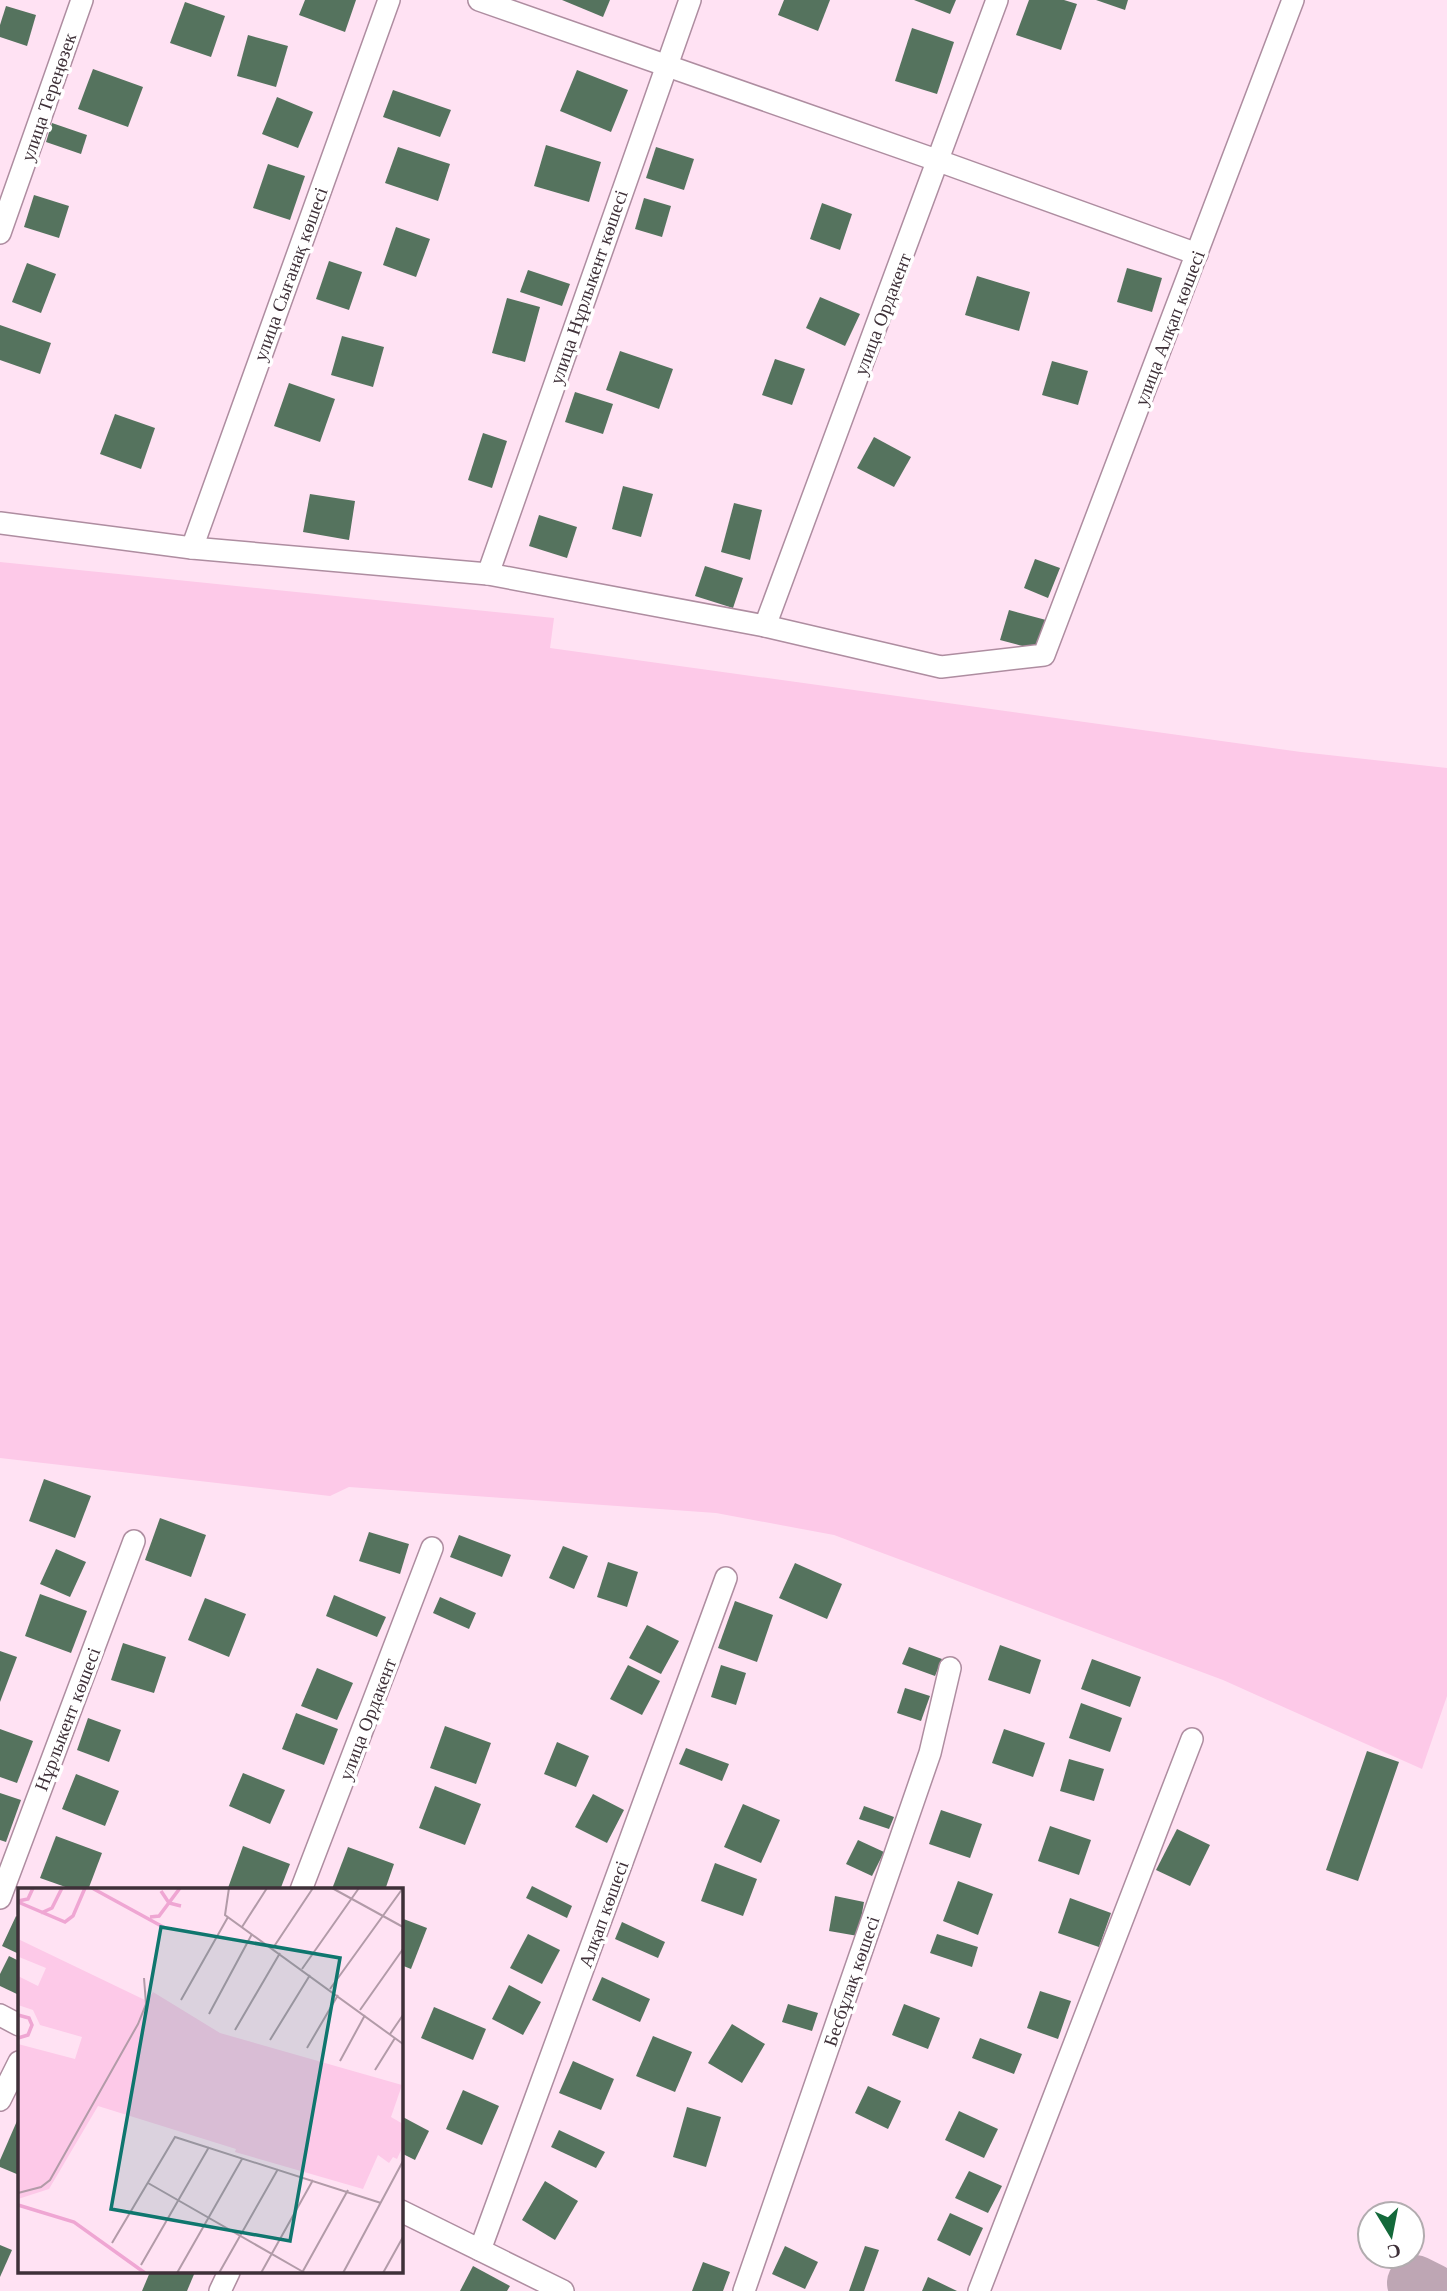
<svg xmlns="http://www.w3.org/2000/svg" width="1447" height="2291" viewBox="0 0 1447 2291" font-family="'Libre Baskerville',serif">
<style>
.green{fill:#fdc9e8}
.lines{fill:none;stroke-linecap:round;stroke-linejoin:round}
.taxiway{stroke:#bea6b4;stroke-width:56}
.building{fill:#55735e}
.minor-casing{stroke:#ae8da0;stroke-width:24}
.minor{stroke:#fff;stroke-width:21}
.labels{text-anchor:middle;stroke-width:7;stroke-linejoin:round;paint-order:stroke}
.street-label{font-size:19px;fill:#3e3038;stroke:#fff}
.inset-river{fill:none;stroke:#efa6d3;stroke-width:3.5}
.inset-road{fill:none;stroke:#b29ba8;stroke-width:2}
.view{fill:#0f766e;fill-opacity:0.15;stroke:#0f766e;stroke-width:3.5}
.inset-edge{fill:none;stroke:#3e3038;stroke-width:3.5}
</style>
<rect width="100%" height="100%" fill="#ffe2f3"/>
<polygon class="green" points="0,562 554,618 550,648 1301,752 1447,768 1447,1696 1422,1769 1223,1680 834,1535 716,1513 349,1487 330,1496 0,1458"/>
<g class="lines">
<polyline class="taxiway" points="1415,2283 1431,2291"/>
</g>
<g class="building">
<polygon points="305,0 356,0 345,32 299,15"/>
<polygon points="562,0 610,0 603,17"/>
<polygon points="784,0 830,0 818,31 778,15"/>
<polygon points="914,0 956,0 950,14"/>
<polygon points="1029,0 1064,0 1077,4 1061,50 1016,35"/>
<polygon points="1096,0 1128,0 1125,10"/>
<polygon points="185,2 225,16 211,57 170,43"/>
<polygon points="6,6 36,15 27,46 0,37 0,25"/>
<polygon points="912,28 954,42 937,94 895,81"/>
<polygon points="248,35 288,46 276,87 237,76"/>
<polygon points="93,69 143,87 128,127 78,109"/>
<polygon points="577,70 628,90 611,132 560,111"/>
<polygon points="393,90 451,110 440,137 383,117"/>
<polygon points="277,97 313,112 298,148 262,134"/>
<polygon points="52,123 87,135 81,154 46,142"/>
<polygon points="546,145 601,162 589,202 534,186"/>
<polygon points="398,147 450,164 438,201 385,183"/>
<polygon points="656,147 694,159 684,190 646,178"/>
<polygon points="268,164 305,176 290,220 253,208"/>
<polygon points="34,195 69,206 59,238 24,227"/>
<polygon points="644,198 671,206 662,237 635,229"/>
<polygon points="822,203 852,214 840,250 810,239"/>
<polygon points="396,227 430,239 416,277 383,265"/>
<polygon points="329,261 362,272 349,310 316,299"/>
<polygon points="27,263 56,274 41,313 12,302"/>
<polygon points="1127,268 1162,278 1152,312 1117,302"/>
<polygon points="528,270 570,284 562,306 520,292"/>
<polygon points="977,276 1030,292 1019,331 965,315"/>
<polygon points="820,297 860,314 845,346 806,328"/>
<polygon points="507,298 540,307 525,362 492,353"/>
<polygon points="0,325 51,343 40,374 0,360"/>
<polygon points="342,336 384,347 373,387 331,375"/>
<polygon points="620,351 673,369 659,409 606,390"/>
<polygon points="775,359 805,369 792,405 762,395"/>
<polygon points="1052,361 1088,371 1078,405 1042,395"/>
<polygon points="289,383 335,399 320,442 274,426"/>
<polygon points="575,392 613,404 603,434 565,422"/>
<polygon points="115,414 155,428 141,469 100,454"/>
<polygon points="483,433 507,441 492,488 468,480"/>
<polygon points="874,437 911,457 894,487 857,468"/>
<polygon points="623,486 653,494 641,537 612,529"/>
<polygon points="310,494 355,501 349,540 303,532"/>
<polygon points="734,503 762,510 750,560 721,552"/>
<polygon points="539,515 577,527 567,558 529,546"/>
<polygon points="1035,559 1060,568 1048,598 1024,588"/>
<polygon points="705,566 743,578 733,608 695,596"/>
<polygon points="1009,610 1046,620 1037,650 1000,640"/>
<polygon points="44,1479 91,1496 75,1538 29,1521"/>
<polygon points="160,1518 206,1535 191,1577 145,1560"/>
<polygon points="369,1532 409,1544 400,1574 359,1561"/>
<polygon points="459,1535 511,1555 502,1577 450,1557"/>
<polygon points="563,1546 588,1556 574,1589 549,1578"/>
<polygon points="56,1549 86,1562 70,1597 40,1584"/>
<polygon points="608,1562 638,1572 627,1607 597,1597"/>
<polygon points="795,1563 842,1584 827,1619 779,1598"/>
<polygon points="40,1594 87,1611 71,1653 25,1636"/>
<polygon points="334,1595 386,1617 377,1637 326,1616"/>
<polygon points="440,1597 476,1613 469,1629 433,1613"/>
<polygon points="205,1598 246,1614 229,1657 188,1640"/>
<polygon points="735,1601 773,1615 757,1662 718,1648"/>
<polygon points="647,1625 679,1641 661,1674 629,1658"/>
<polygon points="123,1643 166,1657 154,1693 111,1680"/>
<polygon points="1000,1645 1041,1660 1030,1694 988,1680"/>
<polygon points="909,1647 942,1659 935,1676 902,1664"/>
<polygon points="0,1651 17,1657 0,1702"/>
<polygon points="1092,1659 1141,1677 1130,1707 1081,1689"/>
<polygon points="628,1665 660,1681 642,1715 610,1699"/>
<polygon points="721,1665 746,1673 736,1705 711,1697"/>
<polygon points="317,1668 353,1683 337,1720 301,1706"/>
<polygon points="905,1688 930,1696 921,1721 897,1713"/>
<polygon points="1081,1703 1122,1718 1110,1752 1069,1738"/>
<polygon points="296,1713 338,1729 324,1765 282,1749"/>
<polygon points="88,1718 121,1730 109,1762 77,1750"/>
<polygon points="445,1726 491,1743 476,1784 430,1768"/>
<polygon points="0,1729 33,1741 17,1783 0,1777"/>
<polygon points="1004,1729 1045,1743 1033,1777 992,1763"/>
<polygon points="557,1742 589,1756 576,1787 544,1774"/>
<polygon points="686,1748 729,1764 722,1781 679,1764"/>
<polygon points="1367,1751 1399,1762 1358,1881 1326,1870"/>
<polygon points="1069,1759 1104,1769 1094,1801 1060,1791"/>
<polygon points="243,1773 285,1790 270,1824 229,1806"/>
<polygon points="76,1774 119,1791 105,1826 62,1809"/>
<polygon points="435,1786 481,1804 465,1845 419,1828"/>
<polygon points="0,1793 21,1800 6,1842 0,1840"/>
<polygon points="593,1794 624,1810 607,1843 575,1827"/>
<polygon points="743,1804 780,1820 761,1863 724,1847"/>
<polygon points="864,1806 894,1817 889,1829 859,1819"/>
<polygon points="941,1810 982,1824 970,1858 929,1844"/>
<polygon points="1050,1826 1091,1840 1079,1875 1038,1861"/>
<polygon points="1177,1829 1210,1845 1190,1886 1156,1870"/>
<polygon points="56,1836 102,1853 88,1890 74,1890 40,1878"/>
<polygon points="858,1840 884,1852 872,1876 846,1864"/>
<polygon points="243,1846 290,1864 280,1890 228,1888"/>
<polygon points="348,1847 394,1864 385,1890 332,1889"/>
<polygon points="715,1863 757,1879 743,1916 701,1901"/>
<polygon points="958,1881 993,1894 978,1935 943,1921"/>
<polygon points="532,1886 572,1906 567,1918 526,1898"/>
<polygon points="835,1896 864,1902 858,1936 829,1931"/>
<polygon points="1070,1898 1111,1913 1099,1947 1058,1933"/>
<polygon points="16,1916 19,1918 19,1954 2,1946"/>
<polygon points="401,1918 427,1928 411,1969 401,1965"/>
<polygon points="622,1922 665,1942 658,1958 615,1939"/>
<polygon points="528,1934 560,1950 542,1984 510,1968"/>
<polygon points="937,1934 978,1947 972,1967 930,1953"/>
<polygon points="9,1956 19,1961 19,1995 0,1986 0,1974"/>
<polygon points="602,1977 650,1999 640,2022 592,2000"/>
<polygon points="509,1985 541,2002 523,2035 492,2019"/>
<polygon points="1040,1991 1071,2001 1058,2039 1027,2028"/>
<polygon points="788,2004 818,2013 812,2031 782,2022"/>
<polygon points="904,2004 940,2018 928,2049 892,2035"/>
<polygon points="434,2007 486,2029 473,2060 421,2038"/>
<polygon points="732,2024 765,2044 742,2083 708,2063"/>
<polygon points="653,2036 692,2052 675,2092 636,2076"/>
<polygon points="980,2038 1022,2054 1014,2074 972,2058"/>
<polygon points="573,2061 614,2079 601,2110 559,2093"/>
<polygon points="868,2086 901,2101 888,2129 855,2113"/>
<polygon points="463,2090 499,2106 482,2145 446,2129"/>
<polygon points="687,2107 721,2117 706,2167 673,2157"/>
<polygon points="959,2111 998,2129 984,2158 945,2140"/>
<polygon points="401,2116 429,2131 415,2160 401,2153"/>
<polygon points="17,2121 19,2122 19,2175 0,2167 0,2160"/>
<polygon points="559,2130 605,2152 596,2168 551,2147"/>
<polygon points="969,2171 1002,2186 988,2213 955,2198"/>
<polygon points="545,2181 578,2201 555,2240 522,2220"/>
<polygon points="950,2213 983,2228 970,2256 937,2240"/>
<polygon points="0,2245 12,2250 0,2277"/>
<polygon points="785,2246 818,2262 805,2289 772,2274"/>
<polygon points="865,2246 879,2250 864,2291 849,2291"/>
<polygon points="703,2262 730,2272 723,2291 692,2291"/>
<polygon points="473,2266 510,2286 507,2291 460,2291"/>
<polygon points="150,2272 195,2272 187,2291 142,2291"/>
<polygon points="928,2277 957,2291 922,2291"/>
</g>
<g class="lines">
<g class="minor-casing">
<g id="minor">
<polyline points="479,0 939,161 1197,254"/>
<polyline points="0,233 82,0"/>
<polyline points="0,523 192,548 488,574 765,626 941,667 1044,655 1293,0"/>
<polyline points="192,548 389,0"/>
<polyline points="488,574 690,0"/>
<polyline points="765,626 997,0"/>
<polyline points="301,1890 432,1548"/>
<polyline points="0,1898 134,1541"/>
<polyline points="0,2015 19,2025"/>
<polyline points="0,2100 19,2062"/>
<polyline points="401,2211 563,2291"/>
<polyline points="480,2250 726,1578"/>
<polyline points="220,2291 229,2272"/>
<polyline points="744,2291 930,1753 950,1668"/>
<polyline points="979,2291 1192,1739"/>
</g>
</g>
<use href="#minor" class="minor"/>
</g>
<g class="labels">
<g class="street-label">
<text transform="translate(48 97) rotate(-71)" y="7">улица Тереңөзек</text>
<text transform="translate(290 274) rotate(-70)" y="7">улица Сығанақ көшесі</text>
<text transform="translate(588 287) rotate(-71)" y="7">улица Нұрлыкент көшесі</text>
<text transform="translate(882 314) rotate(-69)" y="7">улица Ордакент</text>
<text transform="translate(1169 328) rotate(-69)" y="7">улица Алқап көшесі</text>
<text transform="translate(67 1719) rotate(-69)" y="7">Нұрлыкент көшесі</text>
<text transform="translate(367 1719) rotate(-69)" y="7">улица Ордакент</text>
<text transform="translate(603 1914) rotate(-70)" y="7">Алқап көшесі</text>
<text transform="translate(851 1981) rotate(-71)" y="7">Бесбұлақ көшесі</text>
</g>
</g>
<g transform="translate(18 1888)">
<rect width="385" height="385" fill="#ffe2f3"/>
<path d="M 0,51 L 129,113 L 135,104 L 202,145 L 384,197 L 373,229 L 385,236 L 385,258 L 379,271 L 375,269 L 371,275 L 360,267 L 345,301 L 217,264 L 218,261 L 80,218 L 31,301 L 0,311 L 0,156 L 57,171 L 64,149 L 22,137 L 15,122 L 0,117 L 0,88 L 20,98 L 28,80 L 1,69 Z" fill="#fdc9e8"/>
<path class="inset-river" d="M 74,0 L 147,40M 143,3 L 151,15 L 163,18M 0,13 L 10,11 L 15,0M 0,14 L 47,34 L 55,28 L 67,0M 23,25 L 34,20 L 44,0M 132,29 L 141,28 L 162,0M 0,127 L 11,130 L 14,137 L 10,147 L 0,150M 0,317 L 56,334 L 127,385"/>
<path class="inset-road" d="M 211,0 L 207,27 L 385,156M 314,0 L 385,39M 224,39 L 249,0M 255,60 L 295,0M 284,81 L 341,0M 312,101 L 385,0M 163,112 L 210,29M 342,122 L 385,61M 191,126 L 234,46M 217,142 L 262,65M 372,146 L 385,127M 252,152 L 292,87M 289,160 L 320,107M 322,173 L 347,127M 357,182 L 377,150M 130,295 L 287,385M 0,305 L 23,299 L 32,292 L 120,136 L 128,116 L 126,90M 94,355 L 157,249 L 363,315M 123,377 L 191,259M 285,383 L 330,302M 159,385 L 224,271M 201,385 L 260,281M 243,385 L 295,292M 325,385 L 385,273M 365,385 L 385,349"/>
<path class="view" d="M 143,39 L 322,70 L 272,353 L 93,321 Z"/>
<rect width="385" height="385" class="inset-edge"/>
</g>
<g transform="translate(1391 2235) rotate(170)"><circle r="33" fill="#ffffff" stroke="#b2acaf" stroke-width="2"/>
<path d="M0-5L12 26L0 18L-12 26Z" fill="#13693a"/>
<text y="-10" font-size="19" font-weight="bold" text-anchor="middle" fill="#3e3038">С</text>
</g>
</svg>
